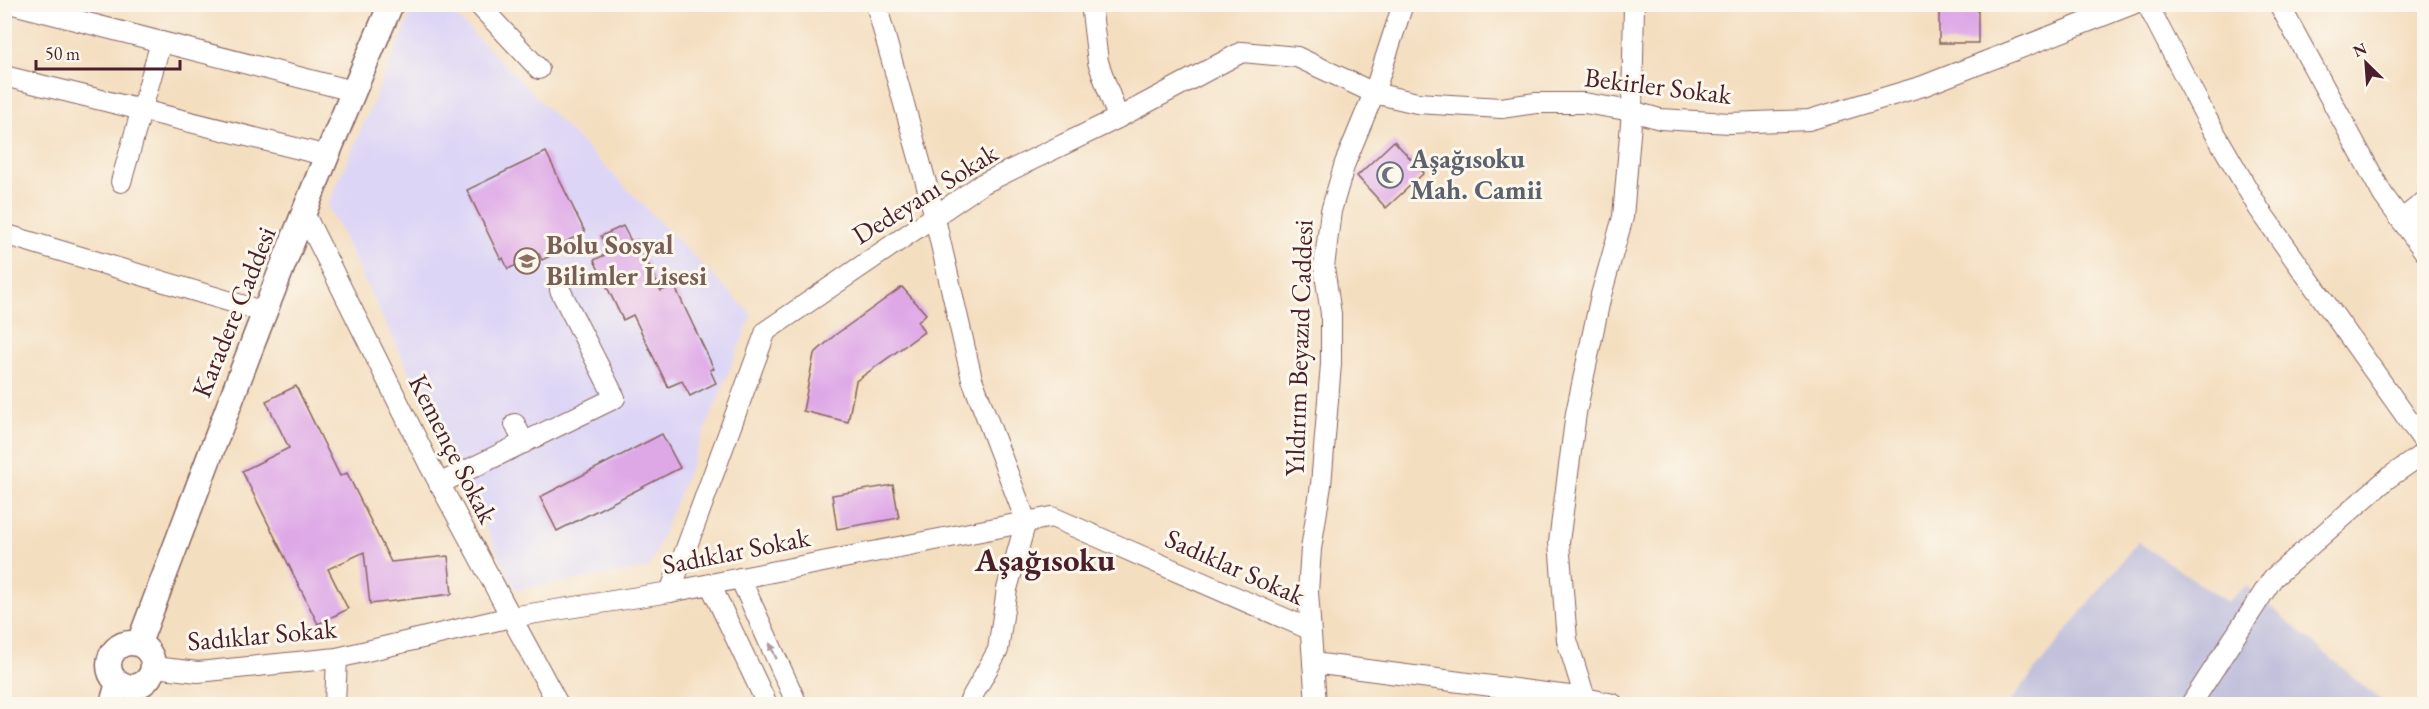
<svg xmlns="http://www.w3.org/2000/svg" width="2429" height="709" viewBox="0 0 2429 709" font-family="'EB Garamond',serif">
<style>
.built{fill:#ddd5f6}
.industrial{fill:#c2c1dc}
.building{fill:#dea8e7}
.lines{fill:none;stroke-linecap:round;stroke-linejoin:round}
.minor-casing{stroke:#86625f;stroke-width:22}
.major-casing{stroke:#86625f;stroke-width:27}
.minor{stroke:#fff;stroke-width:20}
.major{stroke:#fff;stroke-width:24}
.oneway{fill:#ae9aa0}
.labels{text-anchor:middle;stroke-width:6;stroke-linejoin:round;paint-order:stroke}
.street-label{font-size:27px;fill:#4a1f2b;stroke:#fbf7ec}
.worship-label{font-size:27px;font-weight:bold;fill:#5b616d;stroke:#fbf7ec;text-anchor:start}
.education-label{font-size:27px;font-weight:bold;fill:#785e54;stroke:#fbf7ec;text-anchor:start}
.district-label{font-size:33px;font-weight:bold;fill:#4a1f2b;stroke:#fbf7ec}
</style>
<rect width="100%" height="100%" fill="#fbf7ec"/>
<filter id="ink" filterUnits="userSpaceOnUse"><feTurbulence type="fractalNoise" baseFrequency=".0167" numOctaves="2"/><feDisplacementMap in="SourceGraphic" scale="12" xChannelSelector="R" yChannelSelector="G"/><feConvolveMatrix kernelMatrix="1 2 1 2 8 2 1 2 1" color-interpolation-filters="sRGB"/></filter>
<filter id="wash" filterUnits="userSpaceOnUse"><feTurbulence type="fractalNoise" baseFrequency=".008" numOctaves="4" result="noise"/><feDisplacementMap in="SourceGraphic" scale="24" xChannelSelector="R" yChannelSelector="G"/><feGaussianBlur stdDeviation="1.35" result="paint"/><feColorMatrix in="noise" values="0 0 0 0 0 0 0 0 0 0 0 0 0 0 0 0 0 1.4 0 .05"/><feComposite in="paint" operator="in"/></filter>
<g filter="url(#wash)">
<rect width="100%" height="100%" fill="#f4dec0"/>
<polygon class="built" points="415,5 445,5 752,315 649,568 516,590 328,206"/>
<polygon class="industrial" points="2138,542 2227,602 2246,586 2385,704 2008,704"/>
<g id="blocks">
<g class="building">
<rect x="1939" y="4" width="39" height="39"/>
<polygon points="1394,141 1424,173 1386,208 1357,176"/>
<polygon points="546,152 585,232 553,248 556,253 542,260 539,254 508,269 503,258 501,260 467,190"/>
<polygon points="623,226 631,241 637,240 661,291 674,285 714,369 710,370 716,383 690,396 682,381 668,387 633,315 623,320 594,260 609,253 601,236"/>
<polygon points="902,287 926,314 918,322 924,332 856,381 848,422 803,411 814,354 835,335"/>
<polygon points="296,386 340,476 347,473 391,562 448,556 452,594 370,604 364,552 328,569 348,609 318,624 242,471 289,448 266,401"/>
<polygon points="662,434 680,468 557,531 540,497"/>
<polygon points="893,485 899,518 837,529 832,495"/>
</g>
</g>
</g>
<g filter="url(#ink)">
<use href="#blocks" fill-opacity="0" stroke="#86625f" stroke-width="1.5"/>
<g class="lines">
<g class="minor-casing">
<g id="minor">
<polyline points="13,4 353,91"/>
<polyline points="478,4 539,69"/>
<polyline points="876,4 930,197 972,379 1026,521 1007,589 998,650 968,704"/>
<polyline points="1091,4 1098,62 1118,118"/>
<polyline points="2147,4 2207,119 2259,209 2424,442"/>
<polyline points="2279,4 2383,195 2424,251"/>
<polyline points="4,76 328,156"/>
<polyline points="121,182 161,42"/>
<polyline points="305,215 430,466 558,704"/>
<polyline points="2401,220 2424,202"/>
<polyline points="4,234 265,312"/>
<polyline points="515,424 524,443"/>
<polyline points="439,484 615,398 560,290"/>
<polyline points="740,578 797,704"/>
<polyline points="710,584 767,704"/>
<polyline points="670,592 766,331 982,184 1118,118 1242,52 1297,57 1374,93 1417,103 1501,108 1536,103 1584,103 1632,111 1660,119 1730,123 1809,120 1923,86 2133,4"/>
<polyline points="1313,663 1585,698 1613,704"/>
<polyline points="154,667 198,672 337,658 511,617 670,592 1052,517 1309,629"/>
<polyline points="1585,698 1567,640 1559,542 1576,413 1601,295 1623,217 1632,111 1634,4"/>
<polyline points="335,704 337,658"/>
<polyline points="1316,704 1308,592 1311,549 1321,485 1331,364 1331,314 1324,267 1331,211 1345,163 1374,93 1403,4"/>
<polyline points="2191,704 2273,578 2388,478 2424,453"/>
</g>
</g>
<g class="major-casing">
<g id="major">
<circle cx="131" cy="665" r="22"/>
<path d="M 139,643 C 220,429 299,214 391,4"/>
<polyline points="112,704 118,683"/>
</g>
</g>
<use href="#minor" class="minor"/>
<use href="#major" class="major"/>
</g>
<defs><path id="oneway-solid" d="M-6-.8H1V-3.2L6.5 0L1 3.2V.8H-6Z" transform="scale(1.5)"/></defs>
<use class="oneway" href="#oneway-solid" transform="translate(773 651) rotate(-114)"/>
</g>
<defs>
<g id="mosque-ring" transform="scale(1.35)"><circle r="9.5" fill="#fbf7ec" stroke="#6b7280" stroke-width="1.5"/><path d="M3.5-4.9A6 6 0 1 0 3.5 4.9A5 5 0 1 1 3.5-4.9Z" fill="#6b7280"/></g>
<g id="school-ring" transform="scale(1.35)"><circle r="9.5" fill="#fbf7ec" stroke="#8d6e63" stroke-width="1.5"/><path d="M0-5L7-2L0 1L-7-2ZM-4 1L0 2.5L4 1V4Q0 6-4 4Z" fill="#8d6e63"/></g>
</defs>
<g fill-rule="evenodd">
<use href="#mosque-ring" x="1390" y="175"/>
<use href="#school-ring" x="527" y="261"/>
</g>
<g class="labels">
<g class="street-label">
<text transform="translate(1658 86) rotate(7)" y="9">Bekirler Sokak</text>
<text transform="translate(925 194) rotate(-32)" y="9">Dedeyanı Sokak</text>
<text transform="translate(234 312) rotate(-68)" y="9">Karadere Caddesi</text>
<text transform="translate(1299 348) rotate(-88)" y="9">Yıldırım Beyazıd Caddesi</text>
<text transform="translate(453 449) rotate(63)" y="9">Kemençe Sokak</text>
<text transform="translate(736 551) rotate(-11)" y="9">Sadıklar Sokak</text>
<text transform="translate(1235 567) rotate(24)" y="9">Sadıklar Sokak</text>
<text transform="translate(262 635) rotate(-5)" y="9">Sadıklar Sokak</text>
</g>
<g class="worship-label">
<text x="1410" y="168">Aşağısoku<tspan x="1410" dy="31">Mah. Camii</tspan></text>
</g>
<g class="education-label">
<text x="546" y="254">Bolu Sosyal<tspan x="546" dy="31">Bilimler Lisesi</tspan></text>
</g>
<g class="district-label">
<text x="1045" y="571">Aşağısoku</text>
</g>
</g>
<rect width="2429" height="709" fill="none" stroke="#fbf7ec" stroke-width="24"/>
<g transform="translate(2366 63) rotate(335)" stroke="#fbf7ec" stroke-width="4.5" paint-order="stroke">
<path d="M0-4.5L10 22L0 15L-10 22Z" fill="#4a1f2b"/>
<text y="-9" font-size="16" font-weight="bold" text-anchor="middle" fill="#4a1f2b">N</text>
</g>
<path d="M36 60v9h144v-9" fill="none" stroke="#4a1f2b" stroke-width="3"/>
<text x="45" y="60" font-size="18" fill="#4a1f2b" stroke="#fbf7ec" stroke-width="4.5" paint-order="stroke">50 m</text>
</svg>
